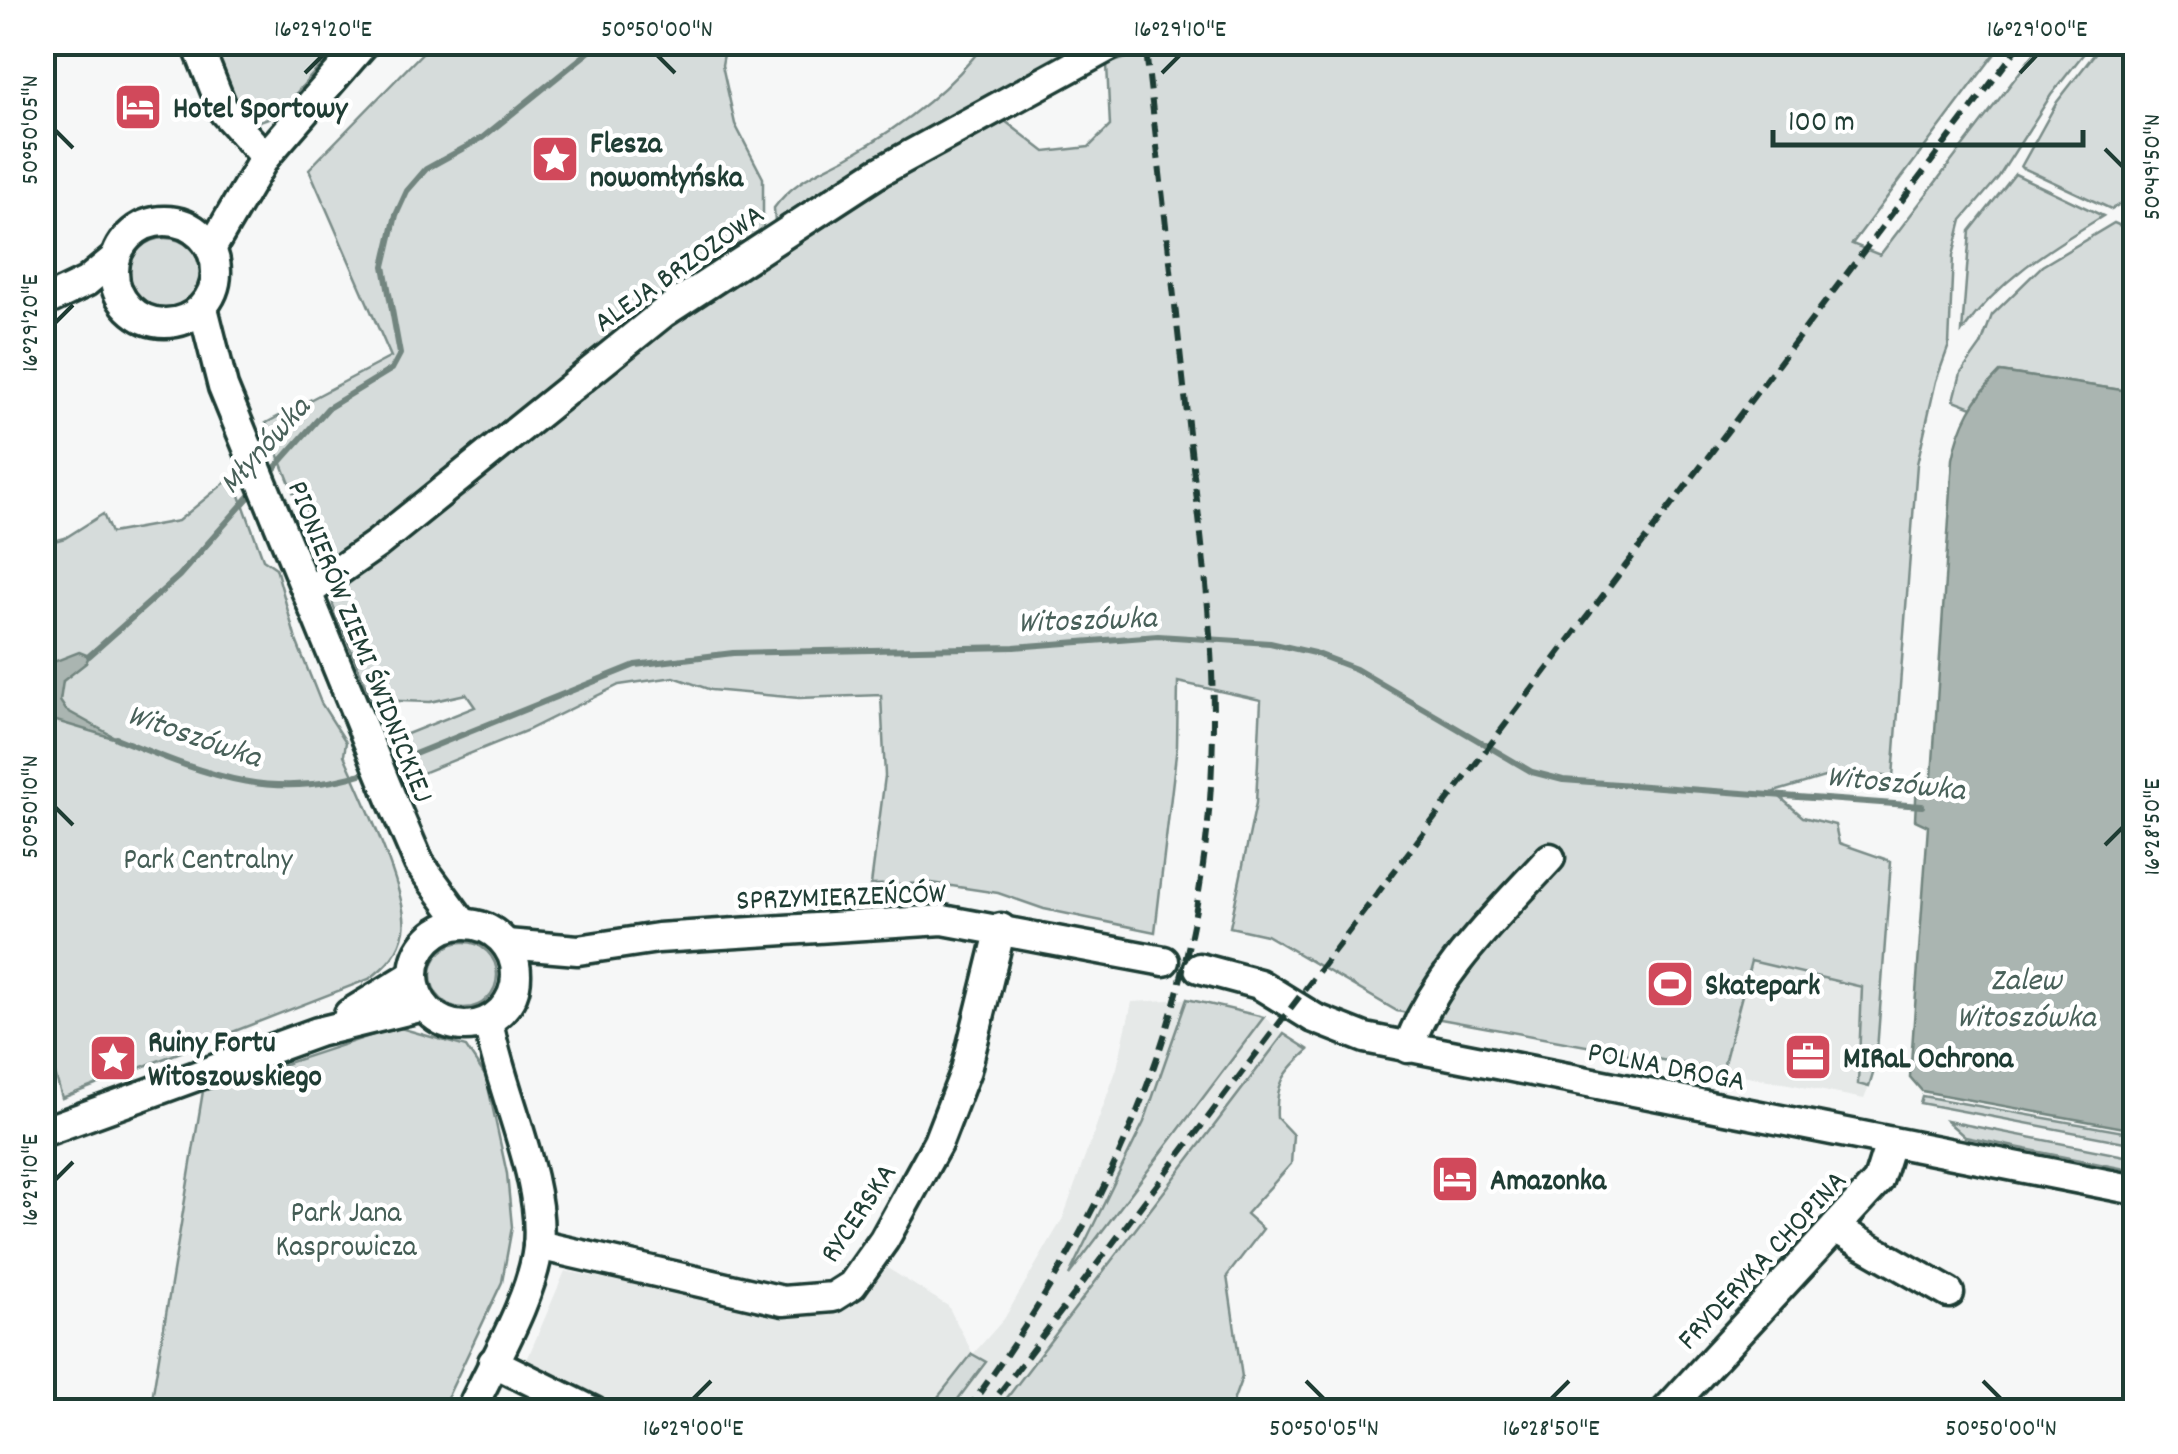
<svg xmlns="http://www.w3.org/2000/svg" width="2178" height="1454" viewBox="0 0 2178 1454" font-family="Dekko,sans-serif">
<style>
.built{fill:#e6e9e8}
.green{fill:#d6dcdb;stroke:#7a8c88;stroke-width:2.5}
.water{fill:#aab5b1;stroke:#72857f;stroke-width:2.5}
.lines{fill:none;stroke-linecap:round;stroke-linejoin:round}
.stream{stroke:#72857f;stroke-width:6}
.minor-casing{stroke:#1f3d34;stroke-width:35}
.minor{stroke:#fff;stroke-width:28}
.rail{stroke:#1f3d34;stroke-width:6;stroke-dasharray:15 8;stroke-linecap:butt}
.ticks{fill:none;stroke:#1f3d34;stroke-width:4}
.labels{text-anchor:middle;stroke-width:9;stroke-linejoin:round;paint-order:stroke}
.poi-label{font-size:30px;font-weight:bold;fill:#1f3d34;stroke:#fff;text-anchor:start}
.street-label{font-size:30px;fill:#1f3d34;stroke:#fff}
.park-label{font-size:30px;fill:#445d55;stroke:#fff}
.water-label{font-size:32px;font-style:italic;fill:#49615a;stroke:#fff}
.neatline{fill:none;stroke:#1f3d34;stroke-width:4}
.ticks-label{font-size:25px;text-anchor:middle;fill:#1f3d34}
</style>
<rect width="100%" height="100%" fill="#f6f7f7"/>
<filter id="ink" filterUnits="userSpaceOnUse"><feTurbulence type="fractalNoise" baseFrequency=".01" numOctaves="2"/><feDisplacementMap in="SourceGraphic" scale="20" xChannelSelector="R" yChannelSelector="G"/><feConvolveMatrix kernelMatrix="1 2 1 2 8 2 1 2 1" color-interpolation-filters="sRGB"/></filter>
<g filter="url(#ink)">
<g class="built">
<polygon points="1751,961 1863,987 1858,1083 1869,1087 1864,1099 1722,1071"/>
<polygon points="1187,999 1144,1122 1073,1270 1264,1017 1284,1034 997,1411 949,1411 986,1363 973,1355 927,1412 619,1411 523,1369 565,1271 790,1314 818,1314 859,1296 884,1266 948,1306 973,1354 1004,1319 1063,1218 1117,1068 1132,1002"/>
</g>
<g class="green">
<polygon points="1179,42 2003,43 1852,244 1880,255 2042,43 2092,43 2051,95 1998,178 1962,220 1953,256 1949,345 1936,381 1917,464 1893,777 1841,772 1774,792 1803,817 1835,825 1839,843 1891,861 1876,1064 1869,1087 1858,1084 1862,987 1751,961 1722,1071 1397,1011 1266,935 1230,927 1256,803 1261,700 1178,682 1177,746 1155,932 1044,909 998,893 932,883 871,885 885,776 881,695 799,698 711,690 674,677 619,685 528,730 405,780 387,742 475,707 466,694 430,702 371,700 333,605 333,597 349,583 353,569 670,318 882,180 1005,121 1045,152 1089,147 1110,126 1107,64"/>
<polygon points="209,43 340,43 277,115 254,123 233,103"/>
<path d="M 432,43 L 726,43 L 722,65 L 735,124 L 763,178 L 763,235 C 696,269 630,318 573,366 C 528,403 363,558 319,563 L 310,554 L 302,520 L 309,519 L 304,504 L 298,504 L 266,423 L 391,357 L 309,169 Z"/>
<path d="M 985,43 L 1089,43 L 869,161 L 775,223 L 774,208 C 794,180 820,172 849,156 C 900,127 950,90 985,43 Z"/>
<polygon points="2103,43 2136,43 2135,196 2111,209 2021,167 2057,102"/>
<path d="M 2015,174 L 2103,216 C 2047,250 2000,279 1962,332 L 1970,231 Z"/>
<polygon points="2114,223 2135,232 2135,392 2001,372 1972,407 1954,400 1961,373 1981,345 1992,315 2042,266"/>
<circle cx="165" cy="274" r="36"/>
<path d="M 233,476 L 263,559 L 276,568 L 296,640 L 321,703 L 346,742 L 344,755 C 359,790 410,897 404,930 C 400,952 387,966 369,979 L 62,1098 L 43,1031 L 43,544 L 65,538 L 103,514 L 111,533 L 178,521 Z"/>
<circle cx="464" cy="975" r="33"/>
<polygon points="1187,999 1264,1017 1069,1275 1144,1122"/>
<polygon points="397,1027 466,1047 486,1077 507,1174 512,1227 502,1282 441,1411 150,1411 203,1091"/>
<path d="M 1284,1034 L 1309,1050 C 1284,1072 1275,1084 1277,1118 L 1293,1135 L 1291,1164 L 1246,1214 L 1263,1229 L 1227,1276 L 1242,1377 L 1230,1410 L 997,1411 Z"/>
<polygon points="1922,1096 2135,1134 2135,1144 1920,1103"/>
<polygon points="1947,1121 2135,1158 2135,1171 1965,1137"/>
<polygon points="972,1354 986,1362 949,1411 927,1411"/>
</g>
<g class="water">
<path d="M 2000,372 L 2135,392 L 2135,1130 L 1922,1091 L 1910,1077 L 1928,826 L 1915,820 L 1917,780 L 1932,777 L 1953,459 C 1960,423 1974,398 2000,372 Z"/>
<polygon points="79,652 89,656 86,663 63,681 60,701 66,710 120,740 43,717 43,666"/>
</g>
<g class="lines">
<g class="stream">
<polyline points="267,477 328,408 392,369 400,354 384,266 396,215 407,191 426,169 482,138 601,42"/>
<polyline points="89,656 179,576 255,490"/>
<path d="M 116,738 C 207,775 277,805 373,770"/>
<polyline points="385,766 635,665 733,653 1014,647 1158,636 1270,643 1314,653 1356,669 1532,772 1563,780 1922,806"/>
</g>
<g class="minor-casing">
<g id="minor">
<polyline points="196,42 224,112 265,157"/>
<circle cx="165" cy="272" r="51"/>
<polyline points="211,249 265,157 365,42"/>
<polyline points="42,303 86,282 115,258"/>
<polyline points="203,308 223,387 394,805 419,863 463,923"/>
<polyline points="308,592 377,544 663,313 879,172 1117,42"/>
<circle cx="465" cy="975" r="51"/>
<polyline points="506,944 578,950 658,938 943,920 1164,961"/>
<polyline points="1199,968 1259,984 1314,1018 1365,1038 2136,1190"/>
<polyline points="349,1014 413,975"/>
<path d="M 1408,1048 C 1435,973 1498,915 1550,858"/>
<polyline points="42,1132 318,1032 424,1006"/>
<polyline points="1835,1228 1949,1293"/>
<polyline points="538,1245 783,1301 833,1297 852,1285 884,1240 938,1142 966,1070 1001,928"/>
<polyline points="493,1362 594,1412"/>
<path d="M 470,1412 C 492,1364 532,1299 538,1247 C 545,1178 500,1091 488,1021"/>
<polyline points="1665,1412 1878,1181 1890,1143"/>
</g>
</g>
<use href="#minor" class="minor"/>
<g class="rail">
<path d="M 966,1412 C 1109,1217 1202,1009 1212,765 C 1217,653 1202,544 1189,433 C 1175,303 1160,173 1145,42"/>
<polyline points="985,1412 2022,42"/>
</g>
</g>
</g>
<path class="ticks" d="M 657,55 L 675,73M 305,73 L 323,55M 1162,73 L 1180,55M 2020,73 L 2037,55M 55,130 L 73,148M 2105,149 L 2123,167M 55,323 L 73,305M 55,807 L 73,825M 2105,845 L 2123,827M 55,1180 L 73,1162M 1306,1381 L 1324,1399M 1983,1381 L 2001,1399M 693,1399 L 711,1381M 1551,1399 L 1569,1381"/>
<defs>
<g id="hotel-square" transform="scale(2.5)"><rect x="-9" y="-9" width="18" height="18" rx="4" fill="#d1495b" stroke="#fff"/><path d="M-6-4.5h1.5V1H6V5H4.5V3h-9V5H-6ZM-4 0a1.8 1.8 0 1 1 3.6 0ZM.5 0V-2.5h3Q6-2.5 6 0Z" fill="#fff"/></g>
<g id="sight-square" transform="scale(2.5)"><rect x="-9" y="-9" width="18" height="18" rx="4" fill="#d1495b" stroke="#fff"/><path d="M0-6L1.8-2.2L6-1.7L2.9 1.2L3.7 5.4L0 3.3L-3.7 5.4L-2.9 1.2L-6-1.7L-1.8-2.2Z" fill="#fff"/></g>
<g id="stadium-square" transform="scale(2.5)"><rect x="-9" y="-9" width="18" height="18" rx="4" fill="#d1495b" stroke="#fff"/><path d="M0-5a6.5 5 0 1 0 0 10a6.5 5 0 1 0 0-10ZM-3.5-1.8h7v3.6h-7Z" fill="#fff"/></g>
<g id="office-square" transform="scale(2.5)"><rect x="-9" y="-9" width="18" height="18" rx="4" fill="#d1495b" stroke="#fff"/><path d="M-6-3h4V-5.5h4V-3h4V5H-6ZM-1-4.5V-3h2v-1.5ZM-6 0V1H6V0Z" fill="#fff"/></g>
</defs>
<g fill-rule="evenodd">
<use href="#hotel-square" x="138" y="107"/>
<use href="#sight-square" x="555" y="159"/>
<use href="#stadium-square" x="1670" y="984"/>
<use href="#office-square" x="1808" y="1057"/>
<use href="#sight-square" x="113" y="1058"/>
<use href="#hotel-square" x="1455" y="1179"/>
</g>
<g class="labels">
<g class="poi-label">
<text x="173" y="117">Hotel Sportowy</text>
<text x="590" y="152">Flesza<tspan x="590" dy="34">nowomłyńska</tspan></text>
<text x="1705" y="994">Skatepark</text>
<text x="148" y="1051">Ruiny Fortu<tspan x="148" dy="34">Witoszowskiego</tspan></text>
<text x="1843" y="1067">MIRaL Ochrona</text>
<text x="1490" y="1189">Amazonka</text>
</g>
<g class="street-label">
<text transform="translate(678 267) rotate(-35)" y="10">ALEJA BRZOZOWA</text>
<text transform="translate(362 641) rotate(68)" y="10">PIONIERÓW ZIEMI ŚWIDNICKIEJ</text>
<text transform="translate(841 895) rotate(-2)" y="10">SPRZYMIERZEŃCÓW</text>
<text transform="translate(1667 1065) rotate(11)" y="10">POLNA DROGA</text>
<text transform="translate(857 1212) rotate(-56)" y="10">RYCERSKA</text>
<text transform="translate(1761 1259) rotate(-47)" y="10">FRYDERYKA CHOPINA</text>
</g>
<g class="park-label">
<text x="208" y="868">Park Centralny</text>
<text x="346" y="1221">Park Jana<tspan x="346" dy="34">Kasprowicza</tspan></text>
</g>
<g class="water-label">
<text transform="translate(263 444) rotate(-48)" y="11">Młynówka</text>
<text transform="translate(1087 618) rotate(-2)" y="11">Witoszówka</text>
<text transform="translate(195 734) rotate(19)" y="11">Witoszówka</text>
<text transform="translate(1896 781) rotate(6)" y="11">Witoszówka</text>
<text x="2026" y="989">Zalew<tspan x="2026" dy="37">Witoszówka</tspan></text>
</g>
</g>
<rect width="2178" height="1454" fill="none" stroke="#fff" stroke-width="110"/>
<path d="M1773 130v15h310v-15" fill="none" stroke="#1f3d34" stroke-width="5"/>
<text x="1788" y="130" font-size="30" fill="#1f3d34" stroke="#ffffff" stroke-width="8" paint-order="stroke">100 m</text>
<rect x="55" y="55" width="2068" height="1344" class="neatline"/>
<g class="ticks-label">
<text x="323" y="36">16°29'20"E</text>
<text x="657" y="36">50°50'00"N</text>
<text x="1180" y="36">16°29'10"E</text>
<text x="2037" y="36">16°29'00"E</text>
<text transform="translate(28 130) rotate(-90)" y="9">50°50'05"N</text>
<text transform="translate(2150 167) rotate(-90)" y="9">50°49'50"N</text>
<text transform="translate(28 323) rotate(-90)" y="9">16°29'20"E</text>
<text transform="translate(28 807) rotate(-90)" y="9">50°50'10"N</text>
<text transform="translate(2150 827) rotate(-90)" y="9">16°28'50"E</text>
<text transform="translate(28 1180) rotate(-90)" y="9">16°29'10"E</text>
<text x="693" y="1435">16°29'00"E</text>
<text x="1324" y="1435">50°50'05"N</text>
<text x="1551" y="1435">16°28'50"E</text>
<text x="2001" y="1435">50°50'00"N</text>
</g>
</svg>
